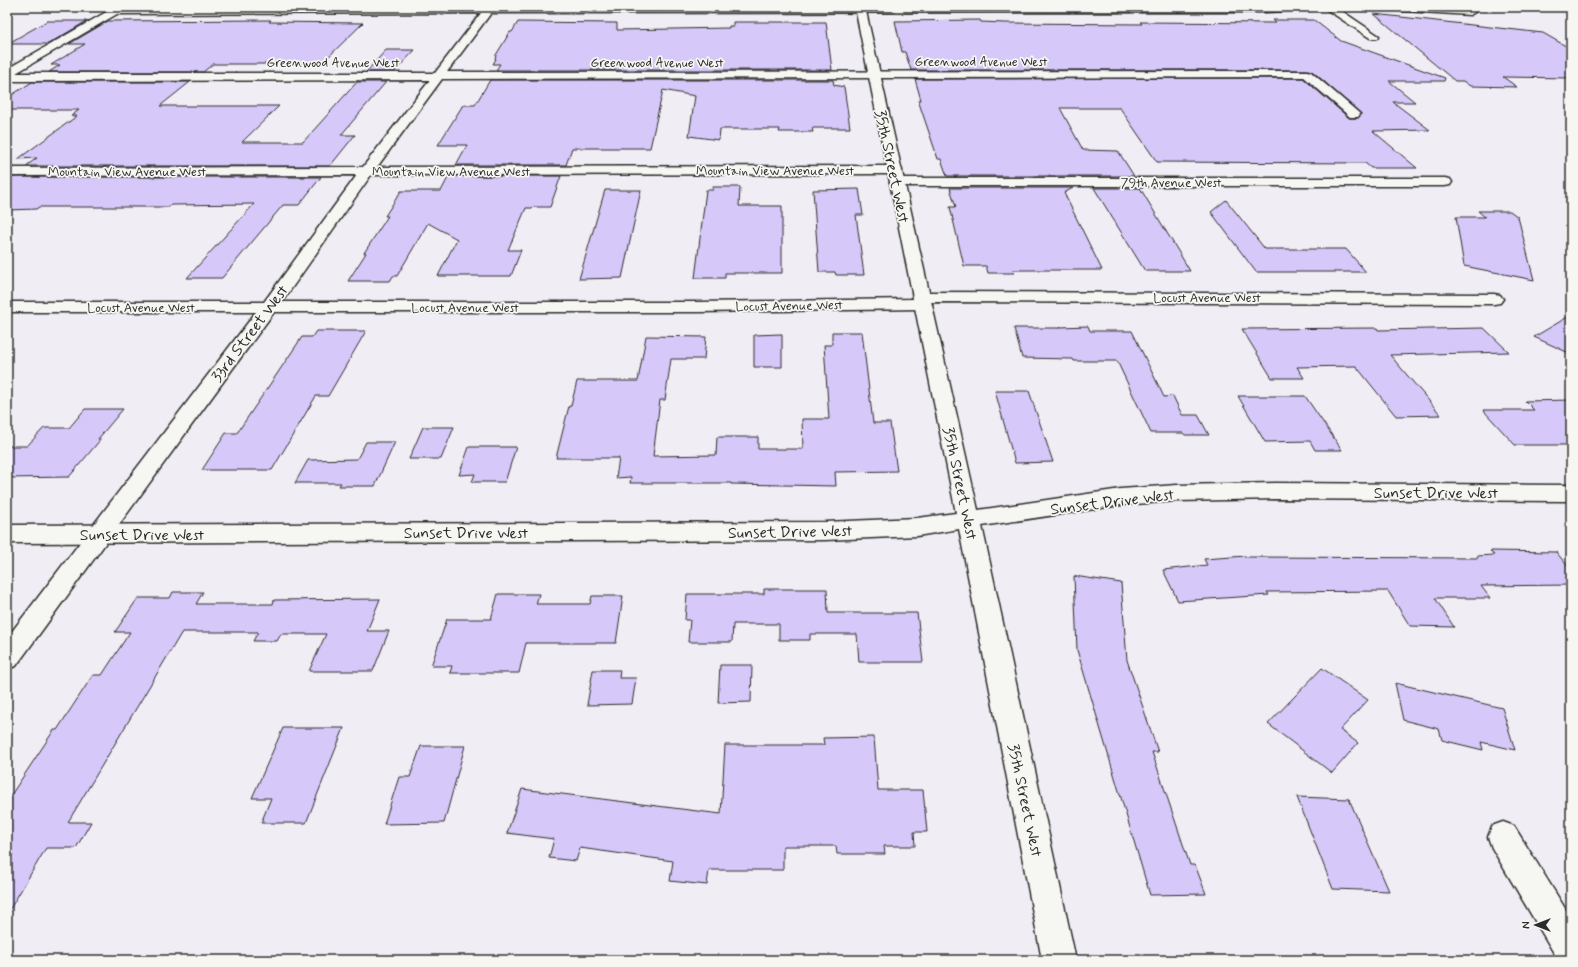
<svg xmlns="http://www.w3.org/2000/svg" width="1578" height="967" viewBox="0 0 1578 967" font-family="Mynerve,sans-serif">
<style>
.building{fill:#d7c8fa;stroke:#2b2b2b}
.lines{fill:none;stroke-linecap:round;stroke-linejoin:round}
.minor-casing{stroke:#2b2b2b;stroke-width:3}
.tertiary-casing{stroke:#2b2b2b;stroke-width:3}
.minor{fill:#f6f6f2;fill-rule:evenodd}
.tertiary{fill:#f6f6f2;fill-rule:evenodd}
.labels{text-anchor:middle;stroke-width:3.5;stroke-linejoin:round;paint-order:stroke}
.far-street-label{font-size:13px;fill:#2b2b2b;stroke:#f6f6f2}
.street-label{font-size:16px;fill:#2b2b2b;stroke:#f6f6f2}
</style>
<rect width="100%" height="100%" fill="#f0edf4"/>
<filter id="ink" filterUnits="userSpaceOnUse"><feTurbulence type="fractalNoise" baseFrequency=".025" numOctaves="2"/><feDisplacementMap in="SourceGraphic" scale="8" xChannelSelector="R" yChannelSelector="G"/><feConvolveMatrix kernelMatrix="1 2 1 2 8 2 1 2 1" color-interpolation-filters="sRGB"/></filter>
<g filter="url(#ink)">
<g class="building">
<polygon points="1374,14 1543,33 1571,49 1571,78 1503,77 1517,87 1470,86 1463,81 1455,81"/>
<polygon points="271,20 269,22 363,23 321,64 213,64 203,72 49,72 60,65 51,65 85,44 69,44 108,21"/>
<polygon points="980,20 981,22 1005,23 1142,24 1140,22 1276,23 1273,20 1314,20 1341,41 1445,78 1444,81 1389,81 1415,102 1393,102 1430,130 1373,131 1417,168 1371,168 1365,163 1157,162 1120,108 1060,108 1083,150 1118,151 1134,176 947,176 941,159 938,159 918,100 921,100 915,79 1303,78 1349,118 1358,118 1361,114 1312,71 1307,70 911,70 905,52 902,52 895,21"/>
<polygon points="47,21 87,21 48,44 7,44"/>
<polygon points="518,22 617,23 617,30 729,28 729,26 733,26 733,22 826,22 832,70 496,70 500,64 493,64 496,59 495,59 496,55 510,32 512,32"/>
<polygon points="386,50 415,50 394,72 366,72"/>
<polygon points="490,80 833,80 834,85 844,87 850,128 812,128 813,132 779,132 780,129 720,129 719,140 689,136 695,96 663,90 650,148 572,148 566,165 456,165 467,145 438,145 463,105 475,105"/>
<polygon points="32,82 190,82 160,106 279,106 242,142 303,142 357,82 386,82 341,135 355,135 330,166 26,166 37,158 18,159 77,116 71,116 79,110 7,110 7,98"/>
<polygon points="449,176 561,176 550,207 533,207 532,208 526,208 508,250 521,250 511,276 438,276 457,239 428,223 397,276 393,276 390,281 348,281 366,253 364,253 388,216 385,216 401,191 441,191"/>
<polygon points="10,177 321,177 299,205 283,205 222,278 187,278 254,204 171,205 169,207 39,207 36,209 7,210 7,180"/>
<polygon points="713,187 740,187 739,206 782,206 782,273 725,273 725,278 695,278 706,190 713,190"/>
<polygon points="950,188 1073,188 1064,193 1102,270 1013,270 1014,273 988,273 986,266 964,266 950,207 956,207"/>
<polygon points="1094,188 1140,188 1190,271 1145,271"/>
<polygon points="859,189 863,215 856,215 864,275 836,275 835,272 819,272 813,190"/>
<polygon points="605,190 641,190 622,278 579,279"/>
<polygon points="1226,200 1265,249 1346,249 1366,272 1256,272 1211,212"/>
<polygon points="1478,211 1510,211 1518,217 1534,280 1464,266 1456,217 1485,217"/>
<polygon points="1571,315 1571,354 1534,337"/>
<polygon points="1088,326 1090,331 1132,331 1164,397 1173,396 1182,415 1198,415 1209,435 1185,435 1183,433 1151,433 1117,361 1074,361 1073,359 1022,358 1014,328 1061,328 1060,327"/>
<polygon points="1377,328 1378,330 1484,328 1509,352 1390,355 1441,415 1396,416 1356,366 1297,367 1304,378 1272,378 1242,329"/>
<polygon points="316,331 366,331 328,396 316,396 272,470 202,470 226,433 237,433 302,337 312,337"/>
<polygon points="832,332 862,332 873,423 890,423 897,471 835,472 836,486 731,484 731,483 630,483 631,477 616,478 619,458 556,458 569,406 571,406 577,381 638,381 646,336 706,337 704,359 671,359 665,400 660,400 653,456 716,455 717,437 758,437 758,449 803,449 802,419 829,419 824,345 832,345"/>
<polygon points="782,334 782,367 754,367 754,335"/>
<polygon points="995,391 1029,391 1053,462 1015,463"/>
<polygon points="1238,396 1305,396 1342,450 1315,450 1310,441 1265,442"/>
<polygon points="1571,400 1571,445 1515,445 1483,410 1534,410 1525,401"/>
<polygon points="85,409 123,409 98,439 101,439 69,477 7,478 7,446 27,446 44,428 69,428"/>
<polygon points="423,427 454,427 441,459 409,459"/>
<polygon points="366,442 395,442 375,486 339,486 341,483 295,483 308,460 357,459"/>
<polygon points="469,447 516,447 505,482 472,482 475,474 459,475"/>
<polygon points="1490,551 1556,552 1571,570 1571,585 1481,586 1490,598 1435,598 1454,627 1410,626 1388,591 1267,592 1269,595 1178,601 1163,570 1207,565 1204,559 1246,556 1247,557 1478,558 1477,556 1494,555"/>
<polygon points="1074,576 1121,583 1127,660 1158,752 1152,752 1190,865 1195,865 1206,894 1150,895 1077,650"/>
<polygon points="764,589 827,589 828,613 917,613 923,662 859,662 857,634 810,634 810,640 779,640 779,624 733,624 732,642 688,642 690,620 685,620 687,594 764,594"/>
<polygon points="173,592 203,592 196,604 273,604 274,600 380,599 367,631 389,631 373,671 309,671 326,634 281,634 277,641 253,641 258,632 182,632 68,822 91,822 76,848 46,848 7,914 7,801 54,730 57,730 93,675 102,675 130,632 115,632 138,598 170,598"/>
<polygon points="498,594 539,594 536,604 590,604 592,596 623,596 616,643 526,643 519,673 450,673 452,666 431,666 447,619 491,619"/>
<polygon points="720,665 752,665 751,702 718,703"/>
<polygon points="1322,668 1368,700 1340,730 1358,743 1332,773 1268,724"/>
<polygon points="593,670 620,670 619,678 636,678 632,704 587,705"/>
<polygon points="1395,683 1502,708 1515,750 1481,742 1483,750 1442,740 1439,729 1403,720"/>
<polygon points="283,728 344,728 306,823 261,823 271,798 252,798"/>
<polygon points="874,737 878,790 923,790 927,832 914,832 915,846 884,846 885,854 837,854 836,846 783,846 783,870 709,870 707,885 670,881 673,861 580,848 576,861 549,858 554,839 507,833 522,789 721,814 725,745 824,745 823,738"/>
<polygon points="421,746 465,746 444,823 384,824 399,777 410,777"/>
<polygon points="1297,797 1349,799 1389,891 1333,889"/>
</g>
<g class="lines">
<g class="minor-casing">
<g id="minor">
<path d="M 115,7 L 1336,7 L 1379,36 L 1378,38 L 1370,38 L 1326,9 L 1265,12 L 491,13 L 447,72 L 1307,71 L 1311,72 L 1360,114 L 1358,117 L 1350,117 L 1304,77 L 442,79 L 377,167 L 895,166 L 900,167 L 902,170 L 900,173 L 895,174 L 371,175 L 282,302 L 699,302 L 914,299 L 912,297 L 915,293 L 921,292 L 1494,294 L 1500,295 L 1503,299 L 1500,303 L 1494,304 L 929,302 L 931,304 L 928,308 L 922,309 L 699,312 L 274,312 L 16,666 L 7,669 L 7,638 L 256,312 L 7,312 L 7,302 L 264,302 L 357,175 L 7,176 L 7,168 L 363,167 L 430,80 L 7,81 L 7,69 ZM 481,13 L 435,73 L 16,73 L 117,14 Z"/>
<path d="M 1383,7 C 1397,7 1469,5 1475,12 L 1470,15 L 1388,10 Z"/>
<polygon points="897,178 1445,178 1450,179 1452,182 1450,185 1445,186 897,186 892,185 890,182 892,179"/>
<polygon points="1503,822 1514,826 1571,918 1571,960 1558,960 1492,848 1488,837 1492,826"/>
</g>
</g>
<g class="tertiary-casing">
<polygon id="tertiary" points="855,7 865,7 978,510 1121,489 1177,485 1276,483 1571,485 1571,501 1276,499 1177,501 1121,505 982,526 1076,960 1042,960 959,529 917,536 825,540 7,543 7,525 825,522 917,518 956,513"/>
</g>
<use href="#minor" class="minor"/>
<use href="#tertiary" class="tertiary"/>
</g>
</g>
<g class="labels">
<g class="far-street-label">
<text x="981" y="66">Greenwood Avenue West</text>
<text x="333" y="67">Greenwood Avenue West</text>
<text x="657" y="67">Greenwood Avenue West</text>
<text x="775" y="175">Mountain View Avenue West</text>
<text x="127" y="176">Mountain View Avenue West</text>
<text x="451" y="176">Mountain View Avenue West</text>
<text x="1171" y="187">79th Avenue West</text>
<text x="1207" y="302">Locust Avenue West</text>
<text transform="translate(789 305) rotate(-1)" y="5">Locust Avenue West</text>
<text x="141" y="312">Locust Avenue West</text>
<text x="465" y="312">Locust Avenue West</text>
</g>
<g class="street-label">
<text transform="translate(893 166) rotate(78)" y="6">35th Street West</text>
<text transform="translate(249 333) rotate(-53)" y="6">33rd Street West</text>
<text transform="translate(961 483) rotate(78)" y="6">35th Street West</text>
<text x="1436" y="498">Sunset Drive West</text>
<text transform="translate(1112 501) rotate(-7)" y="6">Sunset Drive West</text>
<text transform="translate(790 531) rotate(-1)" y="6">Sunset Drive West</text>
<text x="466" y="538">Sunset Drive West</text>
<text x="142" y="540">Sunset Drive West</text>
<text transform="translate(1026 800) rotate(78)" y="6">35th Street West</text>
</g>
</g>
<rect width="1578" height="967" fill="none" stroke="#f6f6f2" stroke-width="24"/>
<rect x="12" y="12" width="1554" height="943" fill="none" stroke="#2b2b2b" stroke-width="1.5" filter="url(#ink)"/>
<g transform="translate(1536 925) rotate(270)" stroke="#f6f6f2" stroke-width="3" paint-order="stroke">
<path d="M0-3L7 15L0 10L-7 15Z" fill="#2b2b2b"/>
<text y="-6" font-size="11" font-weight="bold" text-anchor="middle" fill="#2b2b2b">N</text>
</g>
</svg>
